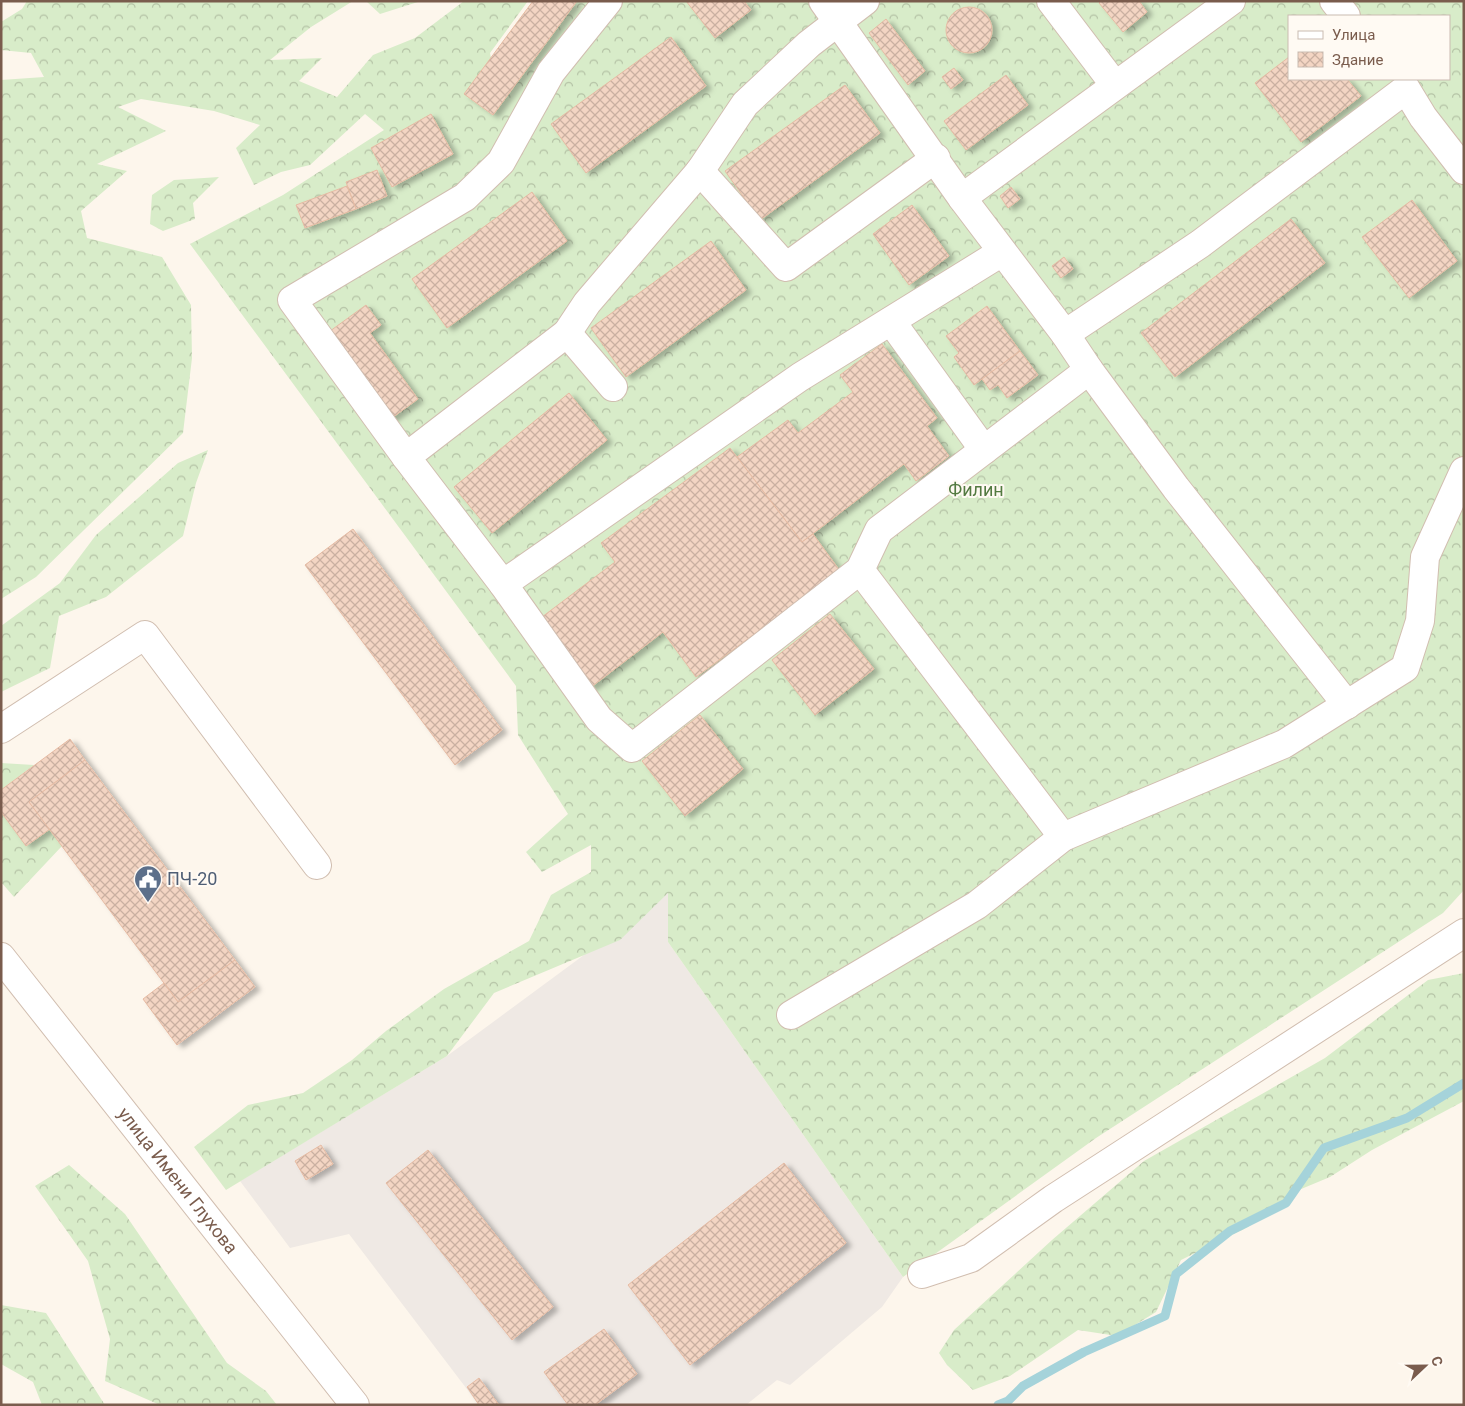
<svg xmlns="http://www.w3.org/2000/svg" width="1465" height="1406" viewBox="0 0 1465 1406" font-family="Roboto,sans-serif">
<style>
.industrial{fill:#efe9e4}
.forest{fill:url(#forest-crowns);fill-rule:evenodd}
.lines{fill:none;stroke-linecap:round;stroke-linejoin:round}
.stream{stroke:#a5d3da;stroke-width:9}
.building{fill:url(#building-cross-hatch);stroke:#e6bba3;filter:url(#shadow)}
.minor-casing{stroke:#d1beb0;stroke-width:30}
.minor{stroke:#fff;stroke-width:28}
.labels{text-anchor:middle;stroke-width:4;stroke-linejoin:round;paint-order:stroke}
.park-label{font-size:18px;fill:#537a41;stroke:#fffaf3}
.service-label{font-size:18px;fill:#4e5e75;stroke:#fffaf3;text-anchor:start}
.street-label{font-size:18px;fill:#7a5c4d;stroke:#fffaf3}
</style>
<defs>
<pattern id="forest-crowns" width="20" height="18" patternUnits="userSpaceOnUse" patternTransform="scale(1.25)"><rect width="20" height="18" fill="#d8ecc9"/><path d="M2 6a3 3 0 1 1 6 0M12 15a3 3 0 1 1 6 0" fill="none" stroke="#b4c2a5"/></pattern>
<pattern id="building-cross-hatch" width="8" height="8" patternUnits="userSpaceOnUse" patternTransform="scale(1.25)"><rect width="8" height="8" fill="#f3d5c3"/><path d="M0 0l8 8M0 8l8-8" fill="none" stroke="#cab0a1"/></pattern>
<filter id="shadow"><feDropShadow dx="5.5" dy="3" stdDeviation="2.5" flood-color="#0004"/></filter>
</defs>
<rect width="100%" height="100%" fill="#fdf6ec"/>
<polygon class="industrial" points="668,893 668,942 903,1277 882,1307 790,1385 777,1380 746,1405 479,1405 349,1234 290,1248 240,1181 447,1056"/>
<g class="forest">
<path d="M 27,1 L 353,1 L 311,27 L 270,60 L 322,58 L 299,81 L 337,97 L 373,55 L 415,38 L 464,1 L 528,1 L 490,53 L 491,58 L 533,1 L 1464,1 L 1464,890 L 1443,913 L 1096,1138 L 903,1277 L 668,942 L 668,893 L 620,940 L 494,993 L 447,1056 L 226,1190 L 194,1147 L 248,1105 L 303,1093 L 352,1060 L 386,1031 L 444,989 L 529,941 L 551,895 L 591,872 L 591,845 L 542,872 L 526,852 L 568,814 L 518,735 L 516,686 L 190,244 L 283,195 L 384,130 L 365,114 L 310,165 L 281,172 L 254,185 L 236,148 L 260,125 L 214,111 L 141,99 L 118,107 L 166,131 L 97,164 L 127,171 L 81,211 L 87,238 L 162,257 L 191,305 L 192,358 L 183,433 L 36,577 L 1,599 L 1,80 L 44,77 L 31,53 L 1,50 L 1,22 L 22,9 ZM 1289,16 L 1449,16 L 1449,79 L 1289,79 Z"/>
<polygon points="366,1 421,1 380,14"/>
<polygon points="219,177 193,203 195,219 163,231 150,224 152,195 174,180"/>
<polygon points="208,450 196,483 183,536 106,597 59,616 50,668 1,692 1,626 60,583 96,535 178,463"/>
<polygon points="1,763 34,765 1,790"/>
<polygon points="1,812 26,846 50,829 62,846 14,897 1,882"/>
<polygon points="1464,973 1464,1101 1372,1150 1330,1177 1294,1192 1248,1227 1181,1260 1156,1312 1117,1336 1078,1330 1010,1376 973,1390 947,1365 939,1353 954,1330 1052,1240 1144,1161 1325,1058 1428,980"/>
<polygon points="69,1165 125,1214 227,1363 266,1391 277,1405 160,1405 105,1381 110,1339 88,1261 35,1186"/>
<polygon points="1,1305 46,1313 105,1405 42,1405 33,1382 1,1364"/>
</g>
<g class="lines">
<polyline class="stream" points="998,1405 1008,1401 1023,1386 1084,1352 1165,1316 1176,1274 1230,1231 1286,1203 1324,1148 1407,1118 1464,1083"/>
</g>
<g class="building">
<polygon points="533,1 577,1 493,115 464,94"/>
<polygon points="686,1 744,1 751,10 715,38"/>
<polygon points="1101,1 1139,1 1147,12 1123,32 1099,3"/>
<circle cx="969" cy="30" r="23"/>
<polygon points="886,19 925,71 908,85 869,33"/>
<polygon points="671,37 706,86 586,173 551,124"/>
<polygon points="1289,57 1289,79 1347,79 1361,96 1301,142 1255,83"/>
<polygon points="954,68 963,80 951,89 942,77"/>
<polygon points="1006,75 1028,105 966,150 944,121"/>
<polygon points="845,85 880,133 760,220 725,171"/>
<polygon points="431,114 453,154 392,187 371,148"/>
<polygon points="377,170 387,196 356,209 346,182"/>
<polygon points="347,186 356,209 305,228 296,205"/>
<polygon points="1011,187 1020,199 1008,208 1000,196"/>
<polygon points="532,192 567,241 447,328 412,279"/>
<polygon points="1412,200 1457,261 1409,298 1362,237"/>
<polygon points="912,205 949,256 909,285 873,234"/>
<polygon points="1291,219 1325,263 1175,377 1141,333"/>
<polygon points="711,241 746,290 626,377 591,328"/>
<polygon points="1064,257 1073,269 1061,278 1052,266"/>
<polygon points="366,305 381,325 370,333 418,399 389,420 326,334"/>
<polygon points="987,306 1020,351 974,385 954,357 959,353 946,336"/>
<polygon points="882,344 937,418 927,426 949,456 916,481 904,464 802,542 737,457 788,420 798,433 853,392 840,375"/>
<polygon points="1020,351 1038,375 1007,398 998,385 990,390 982,379"/>
<polygon points="569,393 607,440 492,533 454,487"/>
<polygon points="730,448 802,542 813,534 840,571 696,677 663,632 590,688 538,620 615,562 601,543"/>
<polygon points="353,529 502,730 455,765 305,565"/>
<polygon points="830,614 874,669 815,715 772,660"/>
<polygon points="700,715 743,769 685,816 642,761"/>
<polygon points="70,739 85,760 29,802 50,829 26,846 1,812 1,790"/>
<polygon points="85,760 235,960 178,1002 29,802"/>
<polygon points="235,960 255,987 177,1045 143,999 164,983 178,1002"/>
<polygon points="321,1145 333,1164 306,1180 295,1161"/>
<polygon points="428,1150 553,1307 512,1340 386,1183"/>
<polygon points="784,1163 846,1243 690,1365 628,1285"/>
<polygon points="604,1329 637,1374 595,1405 568,1405 544,1372"/>
<polygon points="479,1378 499,1405 479,1405 467,1387"/>
</g>
<g class="lines">
<g class="minor-casing">
<g id="minor">
<polyline points="823,1 962,198 1065,334 1089,370 1176,488 1347,705"/>
<polyline points="1051,1 1114,84"/>
<polyline points="1334,1 1346,16"/>
<polyline points="700,171 786,267 936,158"/>
<polyline points="962,198 1231,1"/>
<polyline points="891,321 984,450"/>
<polyline points="567,333 587,303 700,171 745,104 809,44 865,1"/>
<polyline points="1065,334 1200,244 1406,89 1423,117 1464,170"/>
<polyline points="613,387 567,333 406,457 503,584 599,719 632,748 860,570 879,530 1089,370"/>
<polyline points="406,457 292,300 465,197 501,162 551,72 608,1"/>
<polyline points="860,570 1063,837"/>
<polyline points="503,584 800,377 1002,252"/>
<polyline points="1,729 145,635 317,865"/>
<path id="s1" d="M 1,957 L 355,1405"/>
<polyline points="791,1015 977,905 1063,837 1284,744 1405,668 1420,621 1425,557 1464,471"/>
<polyline points="922,1274 971,1258 1053,1199 1464,933"/>
</g>
</g>
<use href="#minor" class="minor"/>
</g>
<defs>
<g id="civic-pin" transform="scale(1.4375)"><path d="M0 17L-7.5 6A9.5 9.5 0 1 1 7.5 6Z" fill="#5c6f8a" stroke="#fffaf3"/><path d="M-.6-6.5H3V-4.5H.6V-3L4-1V1h2V6H-6V1h2V-1L-.6-3ZM-1.2 2.5V6h2.4V2.5Z" fill="#fff"/></g>
</defs>
<g fill-rule="evenodd">
<use href="#civic-pin" x="148" y="879"/>
</g>
<g class="labels">
<g class="park-label">
<text x="976" y="496">Филин</text>
</g>
<g class="service-label">
<text x="167" y="885">ПЧ-20</text>
</g>
<g class="street-label">
<text dy="6" stroke="none"><textPath href="#s1" startOffset="285">улица Имени Глухова</textPath></text>
</g>
</g>
<rect width="1465" height="1406" fill="none" stroke="#7a5c4d" stroke-width="5"/>
<rect x="1288" y="15" width="162" height="65" fill="#fffaf3" stroke="#cabbb1"/>
<rect x="1298" y="31" width="25" height="8" fill="#ffffff" stroke="#cabbb1"/>
<text x="1332" y="40" font-size="15" fill="#7a5c4d">Улица</text>
<rect x="1298" y="52" width="25" height="15" fill="url(#building-cross-hatch)" stroke="#cabbb1"/>
<text x="1332" y="65" font-size="15" fill="#7a5c4d">Здание</text>
<g transform="translate(1425 1366) rotate(68)" stroke="#fffaf3" stroke-width="4" paint-order="stroke">
<path d="M0-4L9 19L0 12L-9 19Z" fill="#7a5c4d"/>
<text y="-8" font-size="14" font-weight="bold" text-anchor="middle" fill="#7a5c4d">С</text>
</g>
</svg>
